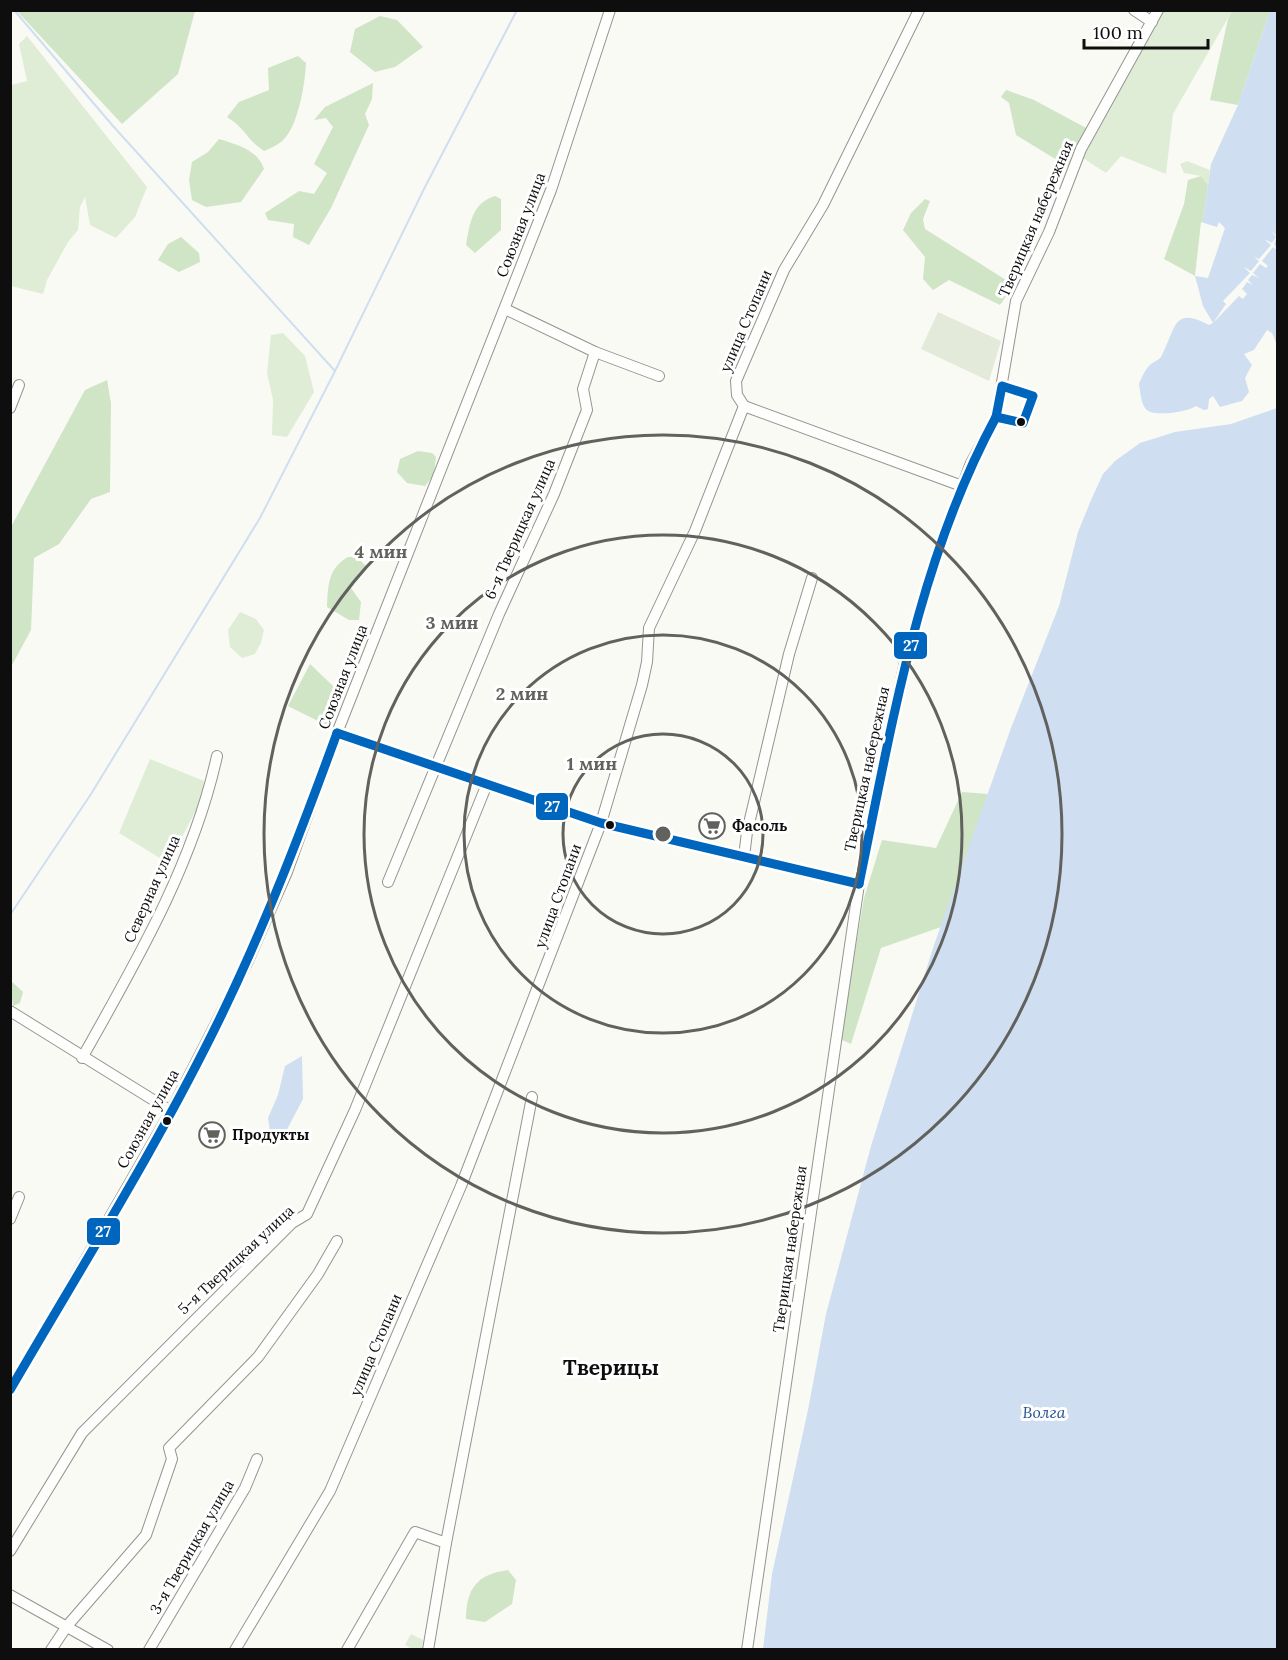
<svg xmlns="http://www.w3.org/2000/svg" width="1288" height="1660" viewBox="0 0 1288 1660" font-family="Lora,serif">
<style>
.green{fill:#e0edd6}
.forest{fill:#d0e4c6}
.cemetery{fill:#e3eada}
.water{fill:#cfdef0}
.pier{fill:#fafaf4}
.lines{fill:none;stroke-linecap:round;stroke-linejoin:round}
.stream{stroke:#cfdef0;stroke-width:2}
.minor-casing{stroke:#949492;stroke-width:12}
.minor{stroke:#fefefd;stroke-width:10}
.bus-1-casing{stroke:#fff;stroke-width:14}
.bus-1{stroke:#0065bd;stroke-width:9}
.ring{fill:none;stroke:#61615e;stroke-width:3}
.bus-dot{fill:#0e0e0e;stroke:#fff;stroke-width:2}
.labels{text-anchor:middle;stroke-width:6;stroke-linejoin:round;paint-order:stroke}
.street-label{font-size:15px;fill:#0e0e0e;stroke:#fff}
.poi-label{font-size:15px;font-weight:bold;fill:#0e0e0e;stroke:#fff;text-anchor:start}
.water-label{font-size:16px;font-style:italic;fill:#27508f;stroke:#fff}
.district-label{font-size:21px;font-weight:bold;fill:#0e0e0e;stroke:#fff}
.centre{fill:#61615e;stroke:#fff;stroke-width:3}
.ring-label{font-size:18px;text-anchor:middle;font-weight:bold;fill:#61615e;stroke:#fff;stroke-width:6;stroke-linejoin:round;paint-order:stroke}
.line-badge{stroke:#fff;stroke-width:2}
.badge-label{font-size:16px;text-anchor:middle;font-weight:bold;fill:#fff}
</style>
<rect width="100%" height="100%" fill="#fafaf4"/>
<g class="green">
<polygon points="1162,11 1232,11 1173,114 1166,174 1121,156 1106,173 1083,158"/>
<polygon points="27,36 147,187 135,217 116,238 90,225 85,197 80,207 78,230 68,242 47,280 43,294 11,286 11,85 27,81 19,44"/>
<polygon points="1187,161 1210,170 1208,185 1201,176 1184,173 1180,164"/>
<polygon points="283,333 305,356 314,392 287,437 272,435 273,400 267,373 271,335"/>
<polygon points="240,612 256,619 264,630 261,643 255,654 242,658 230,647 228,630"/>
<polygon points="150,759 204,781 201,801 168,863 119,833"/>
<polygon points="411,1634 423,1640 422,1649 412,1649 405,1645"/>
</g>
<g class="forest">
<polygon points="17,11 195,11 178,74 122,124"/>
<polygon points="1232,11 1270,11 1238,105 1210,100 1228,19"/>
<polygon points="380,16 397,20 423,47 395,67 375,72 350,52 355,29"/>
<path d="M 298,56 L 306,63 C 305,84 298,129 281,142 C 276,146 269,149 264,151 C 247,140 245,128 227,117 L 239,102 L 269,90 L 268,68 Z"/>
<polygon points="373,83 372,99 365,114 369,125 331,208 309,245 293,237 294,224 268,220 265,213 299,191 314,194 327,173 314,164 333,127 326,118 314,120 325,107"/>
<polygon points="1006,90 1034,100 1088,129 1070,168 1016,135 1009,103 1001,97"/>
<path d="M 219,139 C 238,145 258,150 264,169 L 241,202 L 206,207 L 192,200 L 189,180 L 192,162 L 208,152 Z"/>
<polygon points="1201,176 1208,185 1195,276 1164,259 1184,204 1188,180"/>
<path d="M 495,196 L 501,199 L 501,230 L 475,253 L 466,245 C 470,223 472,203 495,196 Z"/>
<polygon points="925,199 930,201 923,219 925,229 1014,285 1000,305 949,280 933,290 923,279 925,257 903,230 911,213"/>
<polygon points="181,237 199,253 200,262 179,272 158,260 168,244"/>
<polygon points="107,380 111,403 110,492 91,499 59,544 34,558 31,630 11,667 11,527 85,390"/>
<polygon points="418,451 432,453 436,457 434,475 425,486 407,483 397,472 400,459"/>
<path d="M 348,557 L 357,557 L 366,566 L 351,588 L 361,602 L 359,620 L 349,620 L 327,607 C 328,586 328,568 348,557 Z"/>
<polygon points="310,664 333,686 338,702 326,725 288,706"/>
<polygon points="962,792 988,794 941,927 881,948 851,1044 840,1039 864,898 882,840 936,848"/>
<polygon points="10,980 23,992 20,1003 13,1006"/>
<path d="M 508,1570 L 516,1580 L 512,1604 L 485,1622 L 466,1619 C 466,1589 477,1574 508,1570 Z"/>
</g>
<polygon class="cemetery" points="938,312 1001,341 989,381 921,349"/>
<g class="water">
<path d="M 1270,11 L 1277,11 L 1277,345 L 1272,333 L 1267,330 L 1254,350 L 1244,354 L 1252,365 L 1245,378 L 1249,392 L 1242,401 L 1220,407 L 1213,396 L 1209,399 L 1208,409 L 1204,410 L 1196,406 C 1188,412 1151,418 1145,408 C 1141,402 1140,391 1139,384 C 1142,377 1145,369 1151,364 C 1155,361 1160,360 1162,355 C 1176,328 1173,306 1209,325 L 1213,323 L 1203,306 L 1195,276 L 1211,164 L 1238,105 Z"/>
<polygon points="1277,408 1277,1649 763,1649 772,1574 808,1410 826,1314 871,1146 933,948 1011,728 1059,606 1078,532 1091,500 1103,474 1115,461 1140,443 1175,432 1231,424"/>
<polygon points="302,1056 303,1099 282,1139 271,1138 268,1118 278,1095 285,1066"/>
</g>
<g class="pier">
<polygon points="1201,222 1217,227 1219,222 1225,228 1208,278 1195,276"/>
<polygon points="1271,230 1277,236 1274,244 1277,250 1273,247 1262,261 1268,266 1266,268 1260,264 1253,273 1259,278 1252,275 1248,280 1253,285 1247,282 1242,289 1247,294 1243,299 1239,296 1213,323 1226,304 1223,301 1250,273 1244,267 1251,271 1259,261 1254,257 1259,259 1271,245 1264,239 1272,243 1276,237"/>
</g>
<g class="lines">
<g class="stream">
<polyline points="14,10 113,126 335,371"/>
<polyline points="10,915 91,794 260,518 335,371 425,187 517,10"/>
</g>
<g class="minor-casing">
<g id="minor">
<polyline points="1134,10 1152,22"/>
<polyline points="505,309 595,352 659,376"/>
<polyline points="744,406 737,395 736,381 784,270 823,205 919,10"/>
<polyline points="744,406 962,486"/>
<polyline points="10,408 19,385"/>
<polyline points="996,417 1023,423 1033,398 1031,395 1002,386"/>
<polyline points="337,733 601,823 859,884"/>
<polyline points="744,857 747,832 789,654 812,578"/>
<polyline points="388,882 499,614 554,494 587,410 583,389 595,352"/>
<polyline points="10,1011 171,1111"/>
<path d="M 82,1058 C 136,962 193,865 217,756"/>
<polyline points="10,1219 19,1197"/>
<polyline points="10,1391 171,1111 247,963 287,872 337,733 551,190 610,10"/>
<polyline points="446,1543 532,1097"/>
<polyline points="10,1551 82,1433 292,1223 307,1214 355,1110 487,784"/>
<polyline points="10,1595 108,1650"/>
<polyline points="51,1650 67,1626 146,1535 172,1459 169,1448 258,1357 318,1274 337,1241"/>
<polyline points="149,1650 245,1488 257,1459"/>
<polyline points="235,1650 330,1491 461,1186 601,823 642,685 647,662 649,628 695,531 744,406"/>
<polyline points="347,1650 415,1532 446,1543 428,1650"/>
<polyline points="747,1650 859,884 907,652 941,542 971,463 996,417 1016,301 1049,232 1081,149 1158,10"/>
</g>
</g>
<use href="#minor" class="minor"/>
<g class="bus-1-casing">
<g id="bus-1">
<polygon points="1002,386 1033,396 1023,423 996,417"/>
<polyline points="337,733 601,823 859,884"/>
<path d="M 859,884 C 892,725 918,561 996,417"/>
<path d="M 10,1390 C 82,1266 159,1144 222,1014 C 266,923 302,829 337,733"/>
</g>
</g>
<use href="#bus-1" class="bus-1"/>
</g>
<g class="ring">
<circle cx="663" cy="834" r="100"/>
<circle cx="663" cy="834" r="199"/>
<circle cx="663" cy="834" r="299"/>
<circle cx="663" cy="834" r="399"/>
</g>
<defs>
<g id="supermarket-ring" transform="scale(1.35)"><circle r="9.5" fill="#fff" stroke="#61615e" stroke-width="1.5"/><path d="M-6-5.5h2.5l.6 2H6L4.5 2H-2.5L-4.4-4H-6ZM-1.5 3.2a1.3 1.3 0 1 0 .1 0ZM3 3.2a1.3 1.3 0 1 0 .1 0Z" fill="#61615e"/></g>
</defs>
<g fill-rule="evenodd">
<use href="#supermarket-ring" x="712" y="826"/>
<use href="#supermarket-ring" x="212" y="1135"/>
</g>
<g class="bus-dot">
<circle cx="1021" cy="422" r="5"/>
<circle cx="610" cy="825" r="5"/>
<circle cx="167" cy="1121" r="5"/>
</g>
<g class="labels">
<g class="street-label">
<text transform="translate(1036 219) rotate(-67)" y="5">Тверицкая набережная</text>
<text transform="translate(521 225) rotate(-69)" y="5">Союзная улица</text>
<text transform="translate(746 321) rotate(-67)" y="5">улица Стопани</text>
<text transform="translate(520 529) rotate(-66)" y="5">6-я Тверицкая улица</text>
<text transform="translate(343 677) rotate(-69)" y="5">Союзная улица</text>
<text transform="translate(867 769) rotate(-78)" y="5">Тверицкая набережная</text>
<text transform="translate(152 889) rotate(-66)" y="5">Северная улица</text>
<text transform="translate(558 896) rotate(-70)" y="5">улица Стопани</text>
<text transform="translate(148 1119) rotate(-61)" y="5">Союзная улица</text>
<text transform="translate(790 1249) rotate(-82)" y="5">Тверицкая набережная</text>
<text transform="translate(236 1260) rotate(-43)" y="5">5-я Тверицкая улица</text>
<text transform="translate(376 1345) rotate(-67)" y="5">улица Стопани</text>
<text transform="translate(192 1547) rotate(-60)" y="5">3-я Тверицкая улица</text>
</g>
<g class="poi-label">
<text x="732" y="831">Фасоль</text>
<text x="232" y="1140">Продукты</text>
</g>
<g class="water-label">
<text x="1044" y="1418">Волга</text>
</g>
<g class="district-label">
<text x="611" y="1375">Тверицы</text>
</g>
</g>
<circle cx="663" cy="834" r="9" class="centre"/>
<g class="ring-label">
<text x="381" y="558">4 мин</text>
<text x="452" y="629">3 мин</text>
<text x="522" y="700">2 мин</text>
<text x="592" y="770">1 мин</text>
</g>
<g class="line-badge">
<rect x="893" y="631" width="35" height="29" rx="6" fill="#0065bd"/>
<rect x="535" y="792" width="34" height="29" rx="6" fill="#0065bd"/>
<rect x="86" y="1217" width="35" height="29" rx="6" fill="#0065bd"/>
</g>
<g class="badge-label">
<text x="911" y="651">27</text>
<text x="552" y="812">27</text>
<text x="103" y="1237">27</text>
</g>
<rect width="1288" height="1660" fill="none" stroke="#0e0e0e" stroke-width="24"/>
<path d="M1084 39v9h124v-9" fill="none" stroke="#0e0e0e" stroke-width="3"/>
<text x="1093" y="39" font-size="18" fill="#0e0e0e" stroke="#ffffff" stroke-width="4.5" paint-order="stroke">100 m</text>
</svg>
